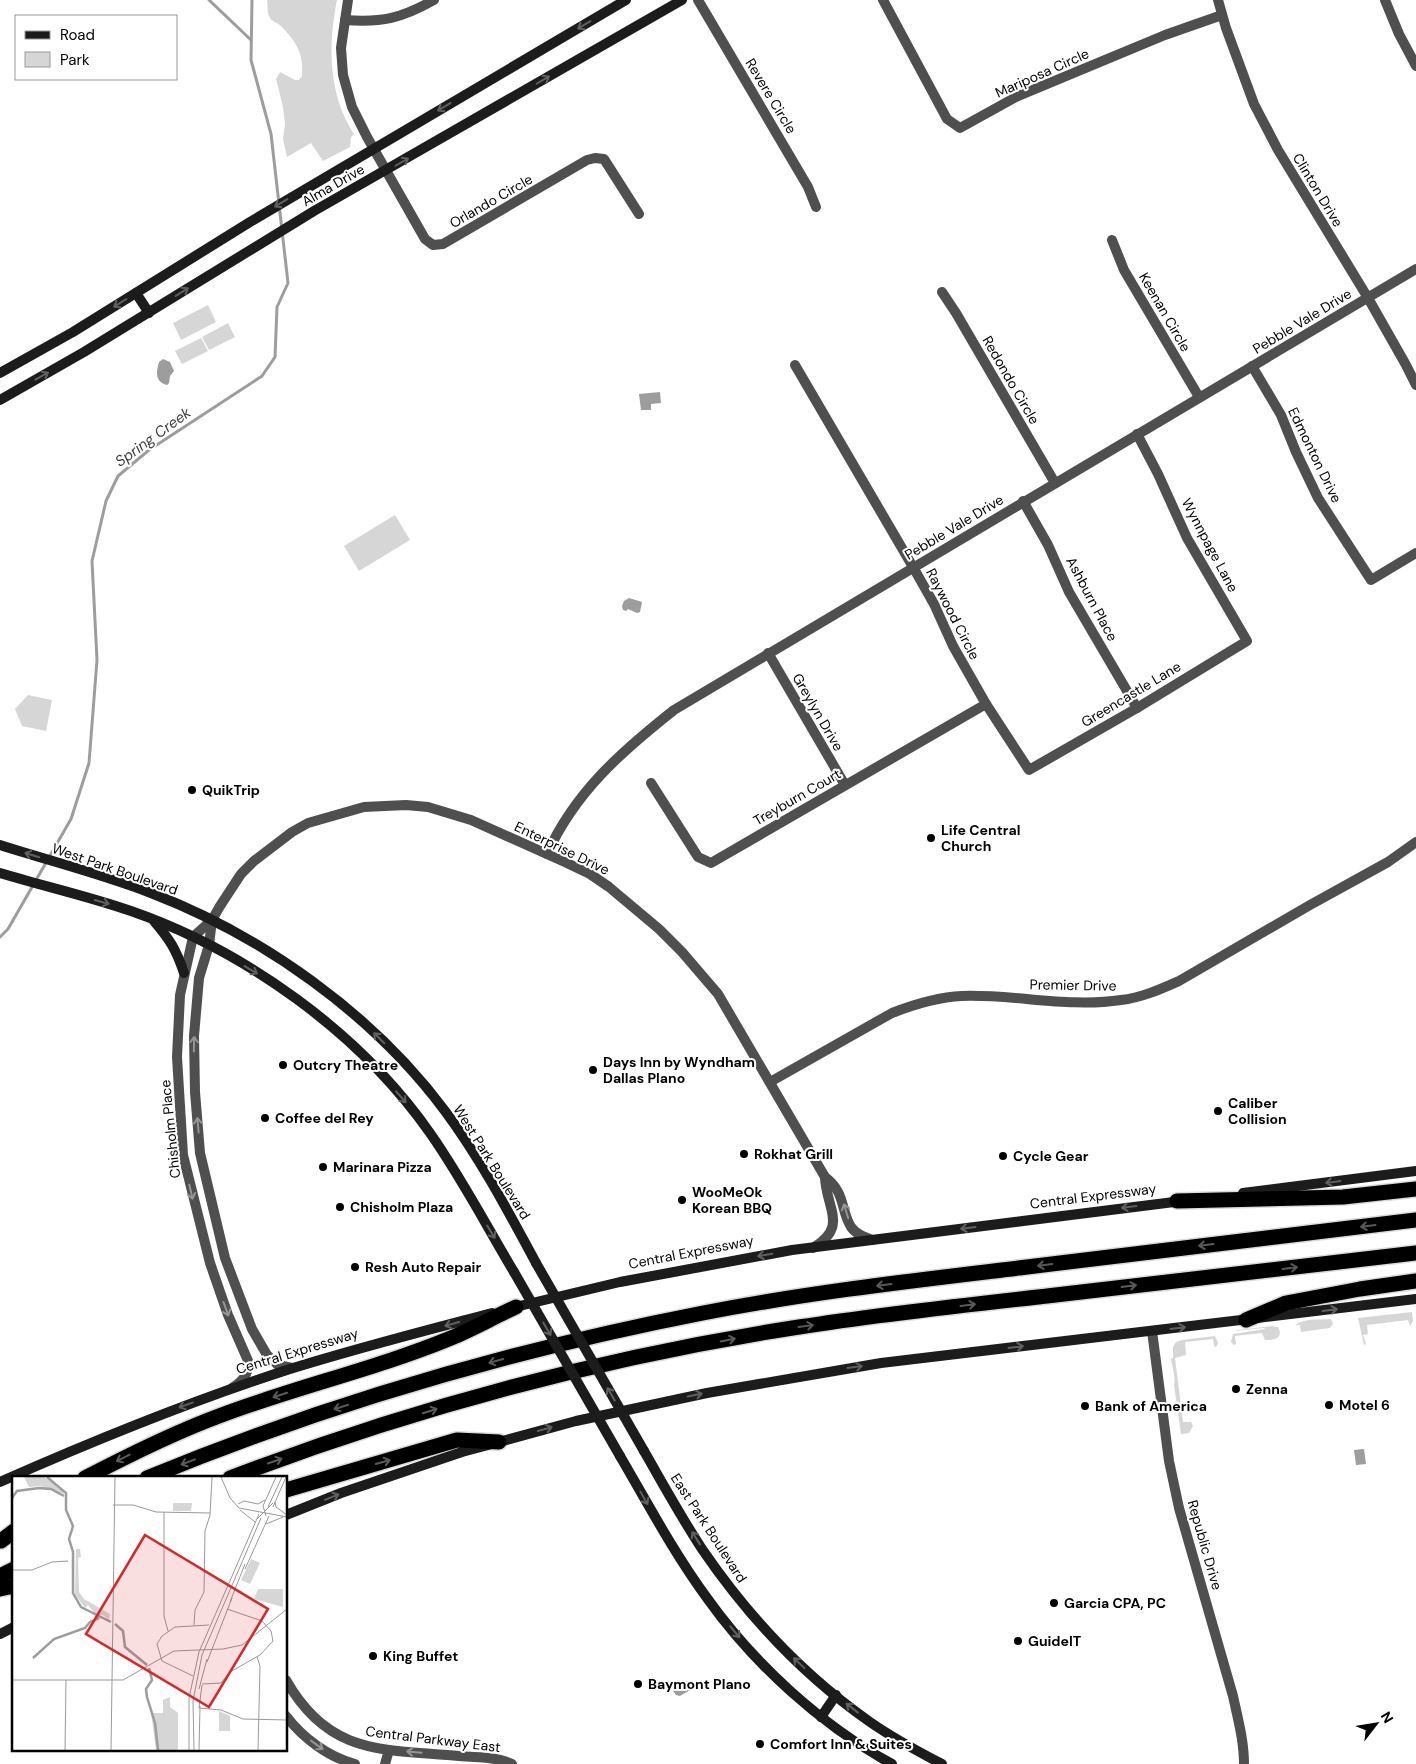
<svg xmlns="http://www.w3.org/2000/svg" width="1416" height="1764" viewBox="0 0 1416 1764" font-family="'DM Sans',sans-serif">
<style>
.green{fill:#d6d6d6}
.water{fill:#9d9d9d}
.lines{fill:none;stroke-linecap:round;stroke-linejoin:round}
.stream{stroke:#9d9d9d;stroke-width:3}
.motorway-casing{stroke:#dbdbdb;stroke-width:18}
.minor{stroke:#4f4f4f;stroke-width:10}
.tertiary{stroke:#4f4f4f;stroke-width:10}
.secondary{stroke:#1c1c1c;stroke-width:10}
.motorway{stroke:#000;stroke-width:15}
.secondary-bridge{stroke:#1c1c1c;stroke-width:10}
.oneway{stroke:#606060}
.oneway2{stroke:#959595}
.oneway3{stroke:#595959}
.poi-dot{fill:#000;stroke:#fff;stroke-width:2}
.labels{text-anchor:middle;stroke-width:4;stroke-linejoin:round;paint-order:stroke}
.street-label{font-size:14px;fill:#000;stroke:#fff}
.poi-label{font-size:14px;font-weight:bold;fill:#000;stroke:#fff;text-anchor:start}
.water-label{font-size:15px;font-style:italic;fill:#3e3e3e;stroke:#fff}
.inset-river{fill:none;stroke:#9d9d9d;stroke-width:2.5}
.inset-road{fill:none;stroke:#999;stroke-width:1}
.view{fill:#d62828;fill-opacity:0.15;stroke:#d62828;stroke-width:2.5}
.inset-edge{fill:none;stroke:#000;stroke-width:2.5}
</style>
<rect width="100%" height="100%" fill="#fff"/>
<g class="green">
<path d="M 267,0 L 337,0 C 328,44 328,95 354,134 L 351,137 L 350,147 L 323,161 L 311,143 L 287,157 L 283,139 L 285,124 L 283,107 L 276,79 L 280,72 L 295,80 L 299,80 L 302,76 C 304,53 296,42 281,26 C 277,22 271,22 269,16 C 267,12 268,5 267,0 Z"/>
<polygon points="208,305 216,322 181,340 173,323"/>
<polygon points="228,323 235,337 209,350 202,337"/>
<polygon points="201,338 208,351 182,364 175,351"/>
<polygon points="395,515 410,540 359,571 344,546"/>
<polygon points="28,695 52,700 46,731 22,726 15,709"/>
<polygon points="1412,1312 1413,1321 1410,1326 1408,1320 1367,1325 1368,1334 1363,1335 1366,1344 1364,1345 1358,1318"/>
<path d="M 1331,1319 L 1333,1324 L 1330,1328 L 1301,1332 L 1300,1325 L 1295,1325 C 1305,1318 1319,1320 1331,1319 Z"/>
<path d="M 1272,1326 L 1278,1327 L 1280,1332 C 1280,1340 1271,1340 1265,1340 L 1262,1333 L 1235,1336 L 1236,1344 L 1234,1345 L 1231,1342 L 1233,1334 L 1265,1329 L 1264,1328 L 1235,1331 L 1238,1330 Z"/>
<path d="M 1215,1336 L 1218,1343 L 1216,1347 L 1214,1346 L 1213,1339 L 1185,1342 L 1186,1355 L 1175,1358 L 1183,1422 L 1191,1422 L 1193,1426 L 1189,1433 L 1181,1434 L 1174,1385 C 1176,1377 1172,1367 1171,1359 L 1173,1358 L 1173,1347 L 1176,1342 L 1182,1340 Z"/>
</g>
<g class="water">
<path d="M 163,359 L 170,362 L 174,371 L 170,376 L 169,383 L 167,385 C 155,382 156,372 159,362 Z"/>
<polygon points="660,392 661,403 651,404 651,410 641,410 639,394"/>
<polygon points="629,598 642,602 640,612 637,613 628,609 626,611 623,610 622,606 624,601"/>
<polygon points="1364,1449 1366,1464 1356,1465 1354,1450"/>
<polygon points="687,1681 690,1681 693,1687 692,1689 680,1696 676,1695 673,1691 674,1688"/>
</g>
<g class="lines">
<g class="stream">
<polyline points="209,0 251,40"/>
<polyline points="0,937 8,929 71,819 89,763 97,660 92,561 106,501 118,476 149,450 262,376 275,357 277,307 288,283 271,134 251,60 252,0"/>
</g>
<g class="motorway-casing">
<g id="motorway">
<polyline points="1177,1201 1343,1197 1416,1189"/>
<polyline points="1246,1320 1286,1303 1360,1289 1416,1281"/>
<path d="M 85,1478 C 129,1455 173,1433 219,1416 C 295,1387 376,1369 451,1338 C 473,1329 494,1317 516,1307"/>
<path d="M 147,1478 C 326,1404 513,1350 703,1313 C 810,1292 919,1280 1027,1267 C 1156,1251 1286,1236 1416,1220"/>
<path d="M 230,1478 C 413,1408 605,1357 799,1327 C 882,1314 965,1305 1047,1296 C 1170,1281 1293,1267 1416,1253"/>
<polyline points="286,1490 457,1440 499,1442"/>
<polyline points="1,1541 14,1531"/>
<polyline points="0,1576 14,1569"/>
<polyline points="0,1589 14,1586"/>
</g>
</g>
<g class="minor">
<polyline points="348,0 341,48 343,75 352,107 367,137 425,239 433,245 443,244 587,160 595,158 604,159 639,214"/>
<polyline points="698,0 808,187 816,207"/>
<polyline points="883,0 947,119 960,128 1016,97 1165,35 1222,15"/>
<polyline points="1218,0 1226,28 1254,104 1278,150 1368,298 1406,365 1416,385"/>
<polyline points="1385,0 1399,34 1416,66"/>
<path d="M 345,20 C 382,23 402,18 434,0"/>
<polyline points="1112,240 1124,270 1199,397"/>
<polyline points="942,292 956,313 1055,483"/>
<polyline points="795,365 913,567 934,604 953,646 986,704 1029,770 1137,708 1247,641 1187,538 1158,474 1137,434"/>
<polyline points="1252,366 1281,415 1296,452 1318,498 1371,580 1416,553"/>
<polyline points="1023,501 1048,545 1069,592 1137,708"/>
<polyline points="768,653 845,785"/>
<polyline points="651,783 698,857 711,863 986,704"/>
<polyline points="385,1764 389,1750"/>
</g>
<g class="tertiary">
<path d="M 547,854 C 575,792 621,752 674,710 L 1416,269"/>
<path d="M 212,920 L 193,937 L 180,995 L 177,1057 L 183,1155 L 210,1263 L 228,1315 L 249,1363 C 248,1375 242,1382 232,1388"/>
<path d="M 770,1082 L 892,1013 C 915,1004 937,997 962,996 C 1015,994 1068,1008 1121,1000 C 1141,998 1161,989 1179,981 L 1310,905 L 1388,862 L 1416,842"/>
<path d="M 813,1248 C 849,1226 826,1209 825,1177"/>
<path d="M 1152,1331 L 1169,1461 L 1179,1508 L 1233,1696 C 1238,1719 1244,1741 1244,1764"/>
<path d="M 292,1368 L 278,1365 L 267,1355 L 252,1329 L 225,1258 L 200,1153 L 195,1092 L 194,1036 L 199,978 L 209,945 L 212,920 L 220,906 L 241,874 L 254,861 L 292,832 L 308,823 L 364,807 L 406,805 L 428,807 L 471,820 L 567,863 L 590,874 L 609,887 L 659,929 L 682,952 L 718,994 L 825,1177 C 846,1193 840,1209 851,1227 C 856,1234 864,1237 872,1240"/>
<path d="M 286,1680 C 329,1756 383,1749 459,1756 C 476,1757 497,1757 512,1764"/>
<path d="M 286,1716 C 303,1738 328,1757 355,1764"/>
</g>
<g class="secondary">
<polyline points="136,293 149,313"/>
<polyline points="0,373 73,332 250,222 626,0"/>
<polyline points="0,400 84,352 314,211 682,0"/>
<path d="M 0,845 C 50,861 102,874 151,893 C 263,936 373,1014 445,1111 C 480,1158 508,1211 536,1263"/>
<path d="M 0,873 C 43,886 88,896 131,911 C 246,951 360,1033 430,1133 C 461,1177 486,1225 514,1272"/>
<path d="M 154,921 C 170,940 176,949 184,973"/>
<polyline points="1243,1193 1416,1171"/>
<polyline points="511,1308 620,1282 792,1250 1182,1201"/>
<path d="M 644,1451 C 663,1484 681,1517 702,1549 C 747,1615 804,1676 870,1722 C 893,1738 917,1751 942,1764"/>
<path d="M 620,1456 C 648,1504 674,1553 707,1598 C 754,1664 821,1725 892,1764"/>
<path d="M 0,1482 C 95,1440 191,1401 290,1369 C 357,1348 424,1331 492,1313"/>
<polyline points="286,1515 341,1493 462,1452 576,1421 707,1393 881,1363 1416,1299"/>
<polyline points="0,1634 14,1627"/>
<polyline points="821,1717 836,1695"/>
</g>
<use href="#motorway" class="motorway"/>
<g class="secondary-bridge">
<polyline points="536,1263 644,1451"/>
<polyline points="514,1272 620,1456"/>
</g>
</g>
<defs><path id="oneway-shaft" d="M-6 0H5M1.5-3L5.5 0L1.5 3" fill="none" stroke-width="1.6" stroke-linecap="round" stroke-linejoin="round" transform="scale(1.25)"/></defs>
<g class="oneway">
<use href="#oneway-shaft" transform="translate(584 25) rotate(149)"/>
<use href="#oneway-shaft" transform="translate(543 80) rotate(-30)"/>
<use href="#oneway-shaft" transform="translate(444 107) rotate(149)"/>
<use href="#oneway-shaft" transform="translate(402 162) rotate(-30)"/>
<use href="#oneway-shaft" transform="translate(281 203) rotate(149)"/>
<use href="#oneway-shaft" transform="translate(182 292) rotate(-32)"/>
<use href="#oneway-shaft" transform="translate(120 303) rotate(148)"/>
<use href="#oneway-shaft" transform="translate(42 376) rotate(-29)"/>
<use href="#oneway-shaft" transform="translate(32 855) rotate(-163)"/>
<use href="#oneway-shaft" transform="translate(102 902) rotate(16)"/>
<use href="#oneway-shaft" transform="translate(251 970) rotate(31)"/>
<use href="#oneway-shaft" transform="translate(379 1038) rotate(-135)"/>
<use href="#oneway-shaft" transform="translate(401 1097) rotate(49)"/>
<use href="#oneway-shaft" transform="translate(1333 1182) rotate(172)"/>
<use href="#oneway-shaft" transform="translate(1129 1207) rotate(173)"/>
<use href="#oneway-shaft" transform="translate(968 1228) rotate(173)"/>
<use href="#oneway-shaft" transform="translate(491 1232) rotate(59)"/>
<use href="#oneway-shaft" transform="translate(765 1255) rotate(170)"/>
<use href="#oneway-shaft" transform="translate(1330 1310) rotate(-7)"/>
<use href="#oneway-shaft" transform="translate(452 1324) rotate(165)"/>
<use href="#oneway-shaft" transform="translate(1178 1328) rotate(-7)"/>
<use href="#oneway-shaft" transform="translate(547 1329) rotate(60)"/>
<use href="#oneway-shaft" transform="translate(1016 1347) rotate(-7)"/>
<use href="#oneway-shaft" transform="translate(855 1367) rotate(-8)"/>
<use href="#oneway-shaft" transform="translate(611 1394) rotate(-120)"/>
<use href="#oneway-shaft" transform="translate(695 1395) rotate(-11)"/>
<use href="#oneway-shaft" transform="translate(186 1405) rotate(160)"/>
<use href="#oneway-shaft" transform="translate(545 1429) rotate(-15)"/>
<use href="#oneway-shaft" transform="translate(332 1497) rotate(-22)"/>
<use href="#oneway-shaft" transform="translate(644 1498) rotate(60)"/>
<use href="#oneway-shaft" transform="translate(696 1538) rotate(-122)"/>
<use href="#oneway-shaft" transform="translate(735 1632) rotate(50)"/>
<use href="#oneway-shaft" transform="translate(799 1663) rotate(-137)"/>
<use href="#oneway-shaft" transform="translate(852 1708) rotate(-142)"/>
</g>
<g class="oneway2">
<use href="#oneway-shaft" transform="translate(194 1044) rotate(-89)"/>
<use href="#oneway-shaft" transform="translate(198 1125) rotate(-95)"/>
<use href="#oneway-shaft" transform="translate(191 1192) rotate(77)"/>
<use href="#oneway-shaft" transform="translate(846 1211) rotate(-107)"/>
<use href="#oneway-shaft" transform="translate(226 1309) rotate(70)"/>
<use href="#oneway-shaft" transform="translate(317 1745) rotate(36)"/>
<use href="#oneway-shaft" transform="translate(414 1752) rotate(-175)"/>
</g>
<g class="oneway3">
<use href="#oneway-shaft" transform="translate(1368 1226) rotate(173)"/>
<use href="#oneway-shaft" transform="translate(1206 1245) rotate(173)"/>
<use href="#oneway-shaft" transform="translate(1045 1265) rotate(173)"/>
<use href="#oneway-shaft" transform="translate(1290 1268) rotate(-7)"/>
<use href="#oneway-shaft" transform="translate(884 1285) rotate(173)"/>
<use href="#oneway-shaft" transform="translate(1129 1286) rotate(-7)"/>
<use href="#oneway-shaft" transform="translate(968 1305) rotate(-7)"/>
<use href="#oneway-shaft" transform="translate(806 1326) rotate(-8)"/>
<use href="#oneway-shaft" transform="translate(728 1340) rotate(-11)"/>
<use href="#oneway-shaft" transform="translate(496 1361) rotate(165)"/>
<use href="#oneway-shaft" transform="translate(280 1395) rotate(162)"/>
<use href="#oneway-shaft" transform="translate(341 1407) rotate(162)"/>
<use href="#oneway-shaft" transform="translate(430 1411) rotate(-17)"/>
<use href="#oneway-shaft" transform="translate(123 1458) rotate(153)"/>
<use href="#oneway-shaft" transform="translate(275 1461) rotate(-19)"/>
<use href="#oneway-shaft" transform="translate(188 1462) rotate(159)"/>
<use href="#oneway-shaft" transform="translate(383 1462) rotate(-16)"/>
</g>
<g class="poi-dot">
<circle cx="192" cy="790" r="5"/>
<circle cx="931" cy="838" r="5"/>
<circle cx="283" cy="1065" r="5"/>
<circle cx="593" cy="1070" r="5"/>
<circle cx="1218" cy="1111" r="5"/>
<circle cx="265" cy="1118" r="5"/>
<circle cx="744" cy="1154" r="5"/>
<circle cx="1003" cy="1156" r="5"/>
<circle cx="323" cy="1167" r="5"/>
<circle cx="682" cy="1200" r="5"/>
<circle cx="340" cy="1207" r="5"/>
<circle cx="355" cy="1267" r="5"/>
<circle cx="1236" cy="1389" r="5"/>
<circle cx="1329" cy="1405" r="5"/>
<circle cx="1085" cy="1406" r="5"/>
<circle cx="1054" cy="1603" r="5"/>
<circle cx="1018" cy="1641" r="5"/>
<circle cx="373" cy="1656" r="5"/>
<circle cx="638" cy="1684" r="5"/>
<circle cx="760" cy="1744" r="5"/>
</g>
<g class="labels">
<g class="street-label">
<text transform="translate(1042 73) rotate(-24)" y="5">Mariposa Circle</text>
<text transform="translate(771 96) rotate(59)" y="5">Revere Circle</text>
<text transform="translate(333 185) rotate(-30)" y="5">Alma Drive</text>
<text transform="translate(1318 190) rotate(59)" y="5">Clinton Drive</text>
<text transform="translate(491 201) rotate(-30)" y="5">Orlando Circle</text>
<text transform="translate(1165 312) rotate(60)" y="5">Keenan Circle</text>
<text transform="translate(1302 321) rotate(-31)" y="5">Pebble Vale Drive</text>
<text transform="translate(1011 380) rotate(60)" y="5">Redondo Circle</text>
<text transform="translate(1315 455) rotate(64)" y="5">Edmonton Drive</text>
<text transform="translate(954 527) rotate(-31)" y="5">Pebble Vale Drive</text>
<text transform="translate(1210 545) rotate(62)" y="5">Wynnpage Lane</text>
<text transform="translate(1092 599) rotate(62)" y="5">Ashburn Place</text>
<text transform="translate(953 614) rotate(63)" y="5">Raywood Circle</text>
<text transform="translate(1131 694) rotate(-31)" y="5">Greencastle Lane</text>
<text transform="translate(818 712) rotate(60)" y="5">Greylyn Drive</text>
<text transform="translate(797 797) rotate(-30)" y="5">Treyburn Court</text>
<text transform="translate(562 848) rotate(26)" y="5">Enterprise Drive</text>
<text transform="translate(115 869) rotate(19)" y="5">West Park Boulevard</text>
<text transform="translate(1073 985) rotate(1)" y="5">Premier Drive</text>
<text transform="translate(170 1129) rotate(-96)" y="5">Chisholm Place</text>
<text transform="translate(492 1162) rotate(58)" y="5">West Park Boulevard</text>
<text transform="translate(1093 1196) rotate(-7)" y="5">Central Expressway</text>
<text transform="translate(691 1252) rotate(-11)" y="5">Central Expressway</text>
<text transform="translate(297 1351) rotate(-17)" y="5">Central Expressway</text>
<text transform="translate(709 1528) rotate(57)" y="5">East Park Boulevard</text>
<text transform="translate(1205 1545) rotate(74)" y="5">Republic Drive</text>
<text transform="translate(433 1739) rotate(7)" y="5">Central Parkway East</text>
</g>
<g class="poi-label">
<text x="202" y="795">QuikTrip</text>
<text x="941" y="835">Life Central<tspan x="941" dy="16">Church</tspan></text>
<text x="603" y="1067">Days Inn by Wyndham<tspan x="603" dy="16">Dallas Plano</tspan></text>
<text x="293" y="1070">Outcry Theatre</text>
<text x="1228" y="1108">Caliber<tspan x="1228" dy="16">Collision</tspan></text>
<text x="275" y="1123">Coffee del Rey</text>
<text x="754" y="1159">Rokhat Grill</text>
<text x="1013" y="1161">Cycle Gear</text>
<text x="333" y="1172">Marinara Pizza</text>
<text x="692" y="1197">WooMeOk<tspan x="692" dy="16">Korean BBQ</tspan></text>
<text x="350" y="1212">Chisholm Plaza</text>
<text x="365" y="1272">Resh Auto Repair</text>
<text x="1246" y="1394">Zenna</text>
<text x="1339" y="1410">Motel 6</text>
<text x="1095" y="1411">Bank of America</text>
<text x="1064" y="1608">Garcia CPA, PC</text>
<text x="1028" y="1646">GuideIT</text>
<text x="383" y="1661">King Buffet</text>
<text x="648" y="1689">Baymont Plano</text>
<text x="770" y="1749">Comfort Inn &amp; Suites</text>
</g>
<g class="water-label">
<text transform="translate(153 437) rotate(-36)" y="5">Spring Creek</text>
</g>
</g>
<g transform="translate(12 1476)">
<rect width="275" height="275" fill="#fff"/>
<path d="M 12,1 L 32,1 L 50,13 L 52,18 L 28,10 L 17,11 ZM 161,27 L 180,27 L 179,35 L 161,35 ZM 64,73 L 68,73 L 69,81 L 66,82 L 67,116 L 72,123 L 98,138 L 97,144 L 91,139 L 84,139 L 76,129 L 73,132 L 63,118 ZM 239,83 L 248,87 L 238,108 L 229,104 ZM 246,113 L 271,113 L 271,131 L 242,123 ZM 158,221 L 158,231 L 166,237 L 166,274 L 144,274 L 139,237 L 151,237 L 151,224 ZM 207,235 L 218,240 L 218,255 L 207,255 Z" fill="#d6d6d6"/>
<path class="inset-river" d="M 35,1 L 54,17 L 54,34 L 61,50 L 57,63 L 61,76 L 61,117 L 69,131 L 99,146M 0,22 L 5,15 L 27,12 L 39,13 L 52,20M 103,148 L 111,155 L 113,171 L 135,189M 21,182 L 42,163 L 73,152 L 78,146 L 87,142M 137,192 L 140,204 L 134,213 L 135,221 L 143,247 L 146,274"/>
<path class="inset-road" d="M 209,1 L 218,22 L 227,32 L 275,41M 263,26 L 264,31 L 275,39M 226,28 L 232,25 L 246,28 L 253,24M 101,29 L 121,29 L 144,36 L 198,37M 256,31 L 270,1M 261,31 L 274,1M 228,34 L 243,46M 152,36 L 152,140 L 156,155M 254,40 L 251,30 L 264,1M 245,43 L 261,27M 254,48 L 271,41M 233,93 L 257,40M 0,94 L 20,94 L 40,86 L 56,85M 218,126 L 233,88M 182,149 L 183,134 L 192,116 L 193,55 L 198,39 L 200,1M 245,181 L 248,190 L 246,274M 195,186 L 220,122M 181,200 L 150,185 L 145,168 L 150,160 L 163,151 L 197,149M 0,204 L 111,204 L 162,175 L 211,173 L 230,169 L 275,133M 190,208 L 209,207 L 218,196 L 248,179 L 261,165 L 259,155 L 250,145 L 215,133M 187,213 L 195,183M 187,232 L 209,234 L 231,243 L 275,244M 187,232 L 190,209M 53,274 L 54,204M 99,274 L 103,1M 177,274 L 177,222 L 187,176 L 247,38M 182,274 L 181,225 L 190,179 L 249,42M 187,274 L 188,230"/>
<path class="view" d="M 133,59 L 256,133 L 197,231 L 74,158 Z"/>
<rect width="275" height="275" class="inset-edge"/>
</g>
<rect x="15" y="15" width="162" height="65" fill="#ffffff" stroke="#999999"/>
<rect x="25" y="31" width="25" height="8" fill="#1c1c1c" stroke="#999999"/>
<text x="60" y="40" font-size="15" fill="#000000">Road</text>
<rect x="25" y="52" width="25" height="15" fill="#d6d6d6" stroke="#999999"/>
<text x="60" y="65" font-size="15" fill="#000000">Park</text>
<g transform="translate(1376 1724) rotate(59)" stroke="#ffffff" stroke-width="4" paint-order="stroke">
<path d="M0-4L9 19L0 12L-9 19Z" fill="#000000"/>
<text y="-8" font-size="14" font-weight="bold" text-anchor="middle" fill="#000000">N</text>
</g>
</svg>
